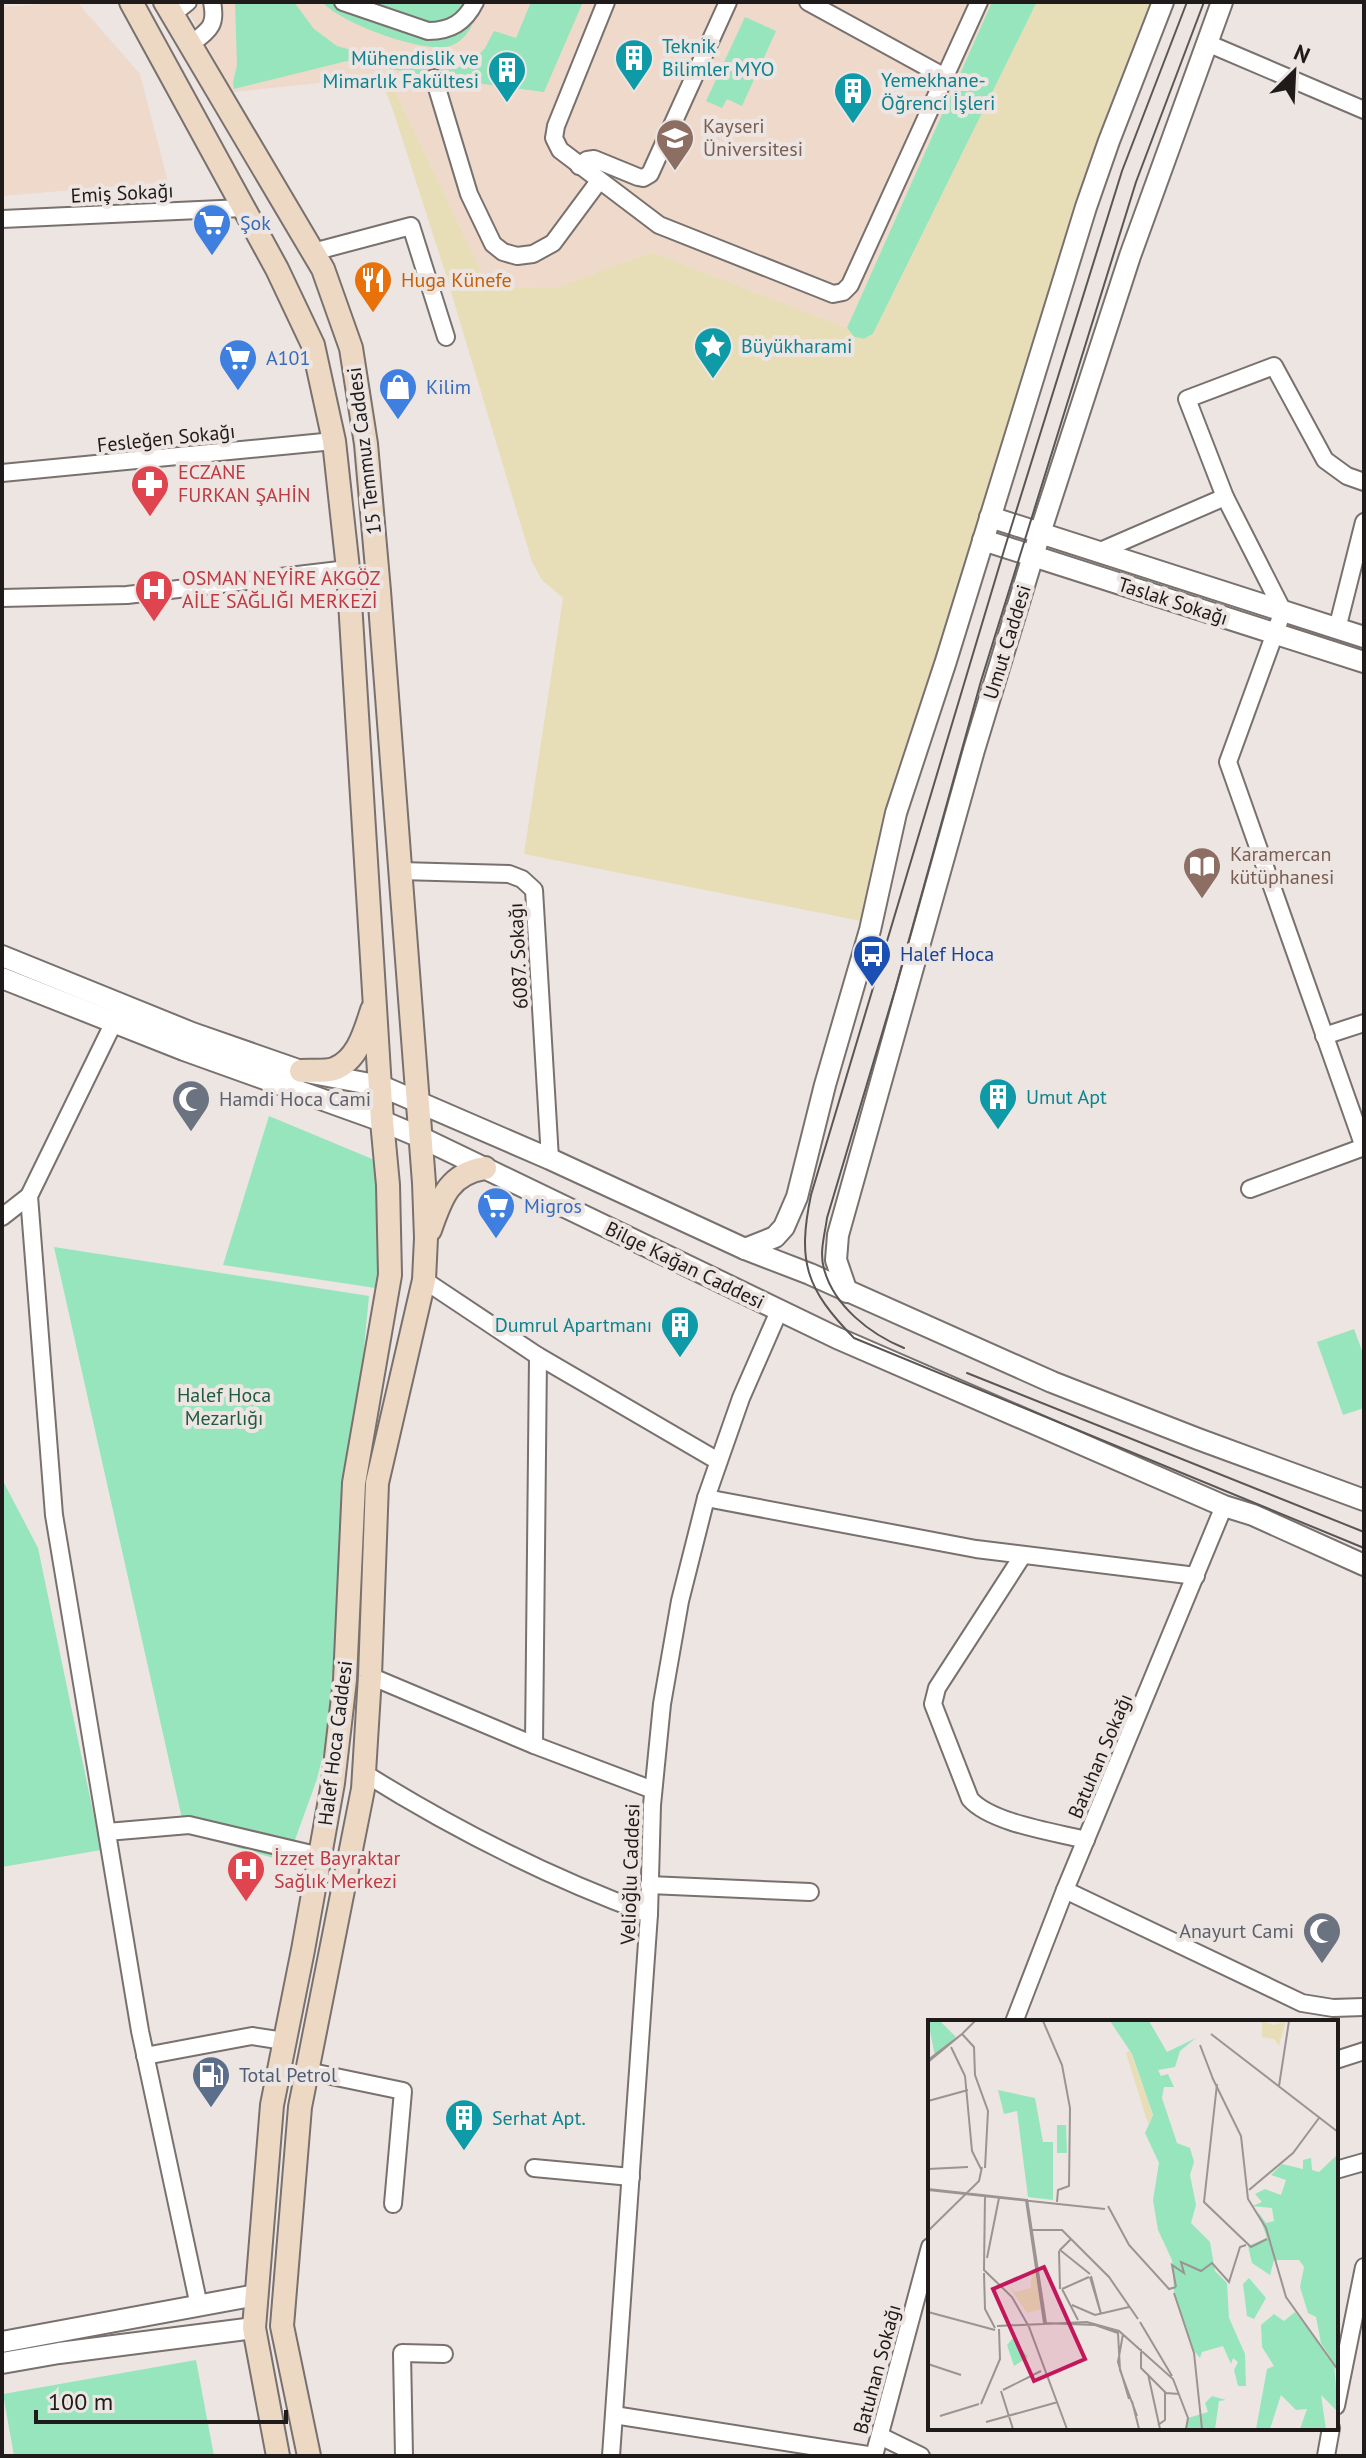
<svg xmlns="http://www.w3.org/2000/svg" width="1366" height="2458" viewBox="0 0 1366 2458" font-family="'PT Sans',sans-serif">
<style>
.education{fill:#eed9cb}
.green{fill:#97e5bd}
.sand{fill:#e7deb8}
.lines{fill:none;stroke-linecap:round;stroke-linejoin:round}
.minor-casing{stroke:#78716e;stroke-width:20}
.tertiary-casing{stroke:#78716e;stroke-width:24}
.secondary-casing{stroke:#78716e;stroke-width:26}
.minor{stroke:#fff;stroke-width:16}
.tertiary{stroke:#fff;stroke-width:20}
.secondary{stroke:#edd8c4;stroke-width:22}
.tram{stroke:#5b5655;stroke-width:2}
.labels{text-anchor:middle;stroke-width:8;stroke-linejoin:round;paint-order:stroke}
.culture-label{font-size:20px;fill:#0d838f;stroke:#ede5e2;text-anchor:start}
.education-label{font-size:20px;fill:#785e54;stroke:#ede5e2;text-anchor:start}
.street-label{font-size:20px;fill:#1e1b1a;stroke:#ede5e2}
.shop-label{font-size:20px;fill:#366cbe;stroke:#ede5e2;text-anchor:start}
.food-label{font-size:20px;fill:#c56008;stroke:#ede5e2;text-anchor:start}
.health-label{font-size:20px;fill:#be3a42;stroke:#ede5e2;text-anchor:start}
.transit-label{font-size:20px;fill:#164399;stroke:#ede5e2;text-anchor:start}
.worship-label{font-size:20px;fill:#5b616d;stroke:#ede5e2;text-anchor:start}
.park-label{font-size:20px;fill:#1c5b3f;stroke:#ede5e2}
.service-label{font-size:20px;fill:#4e5e75;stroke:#ede5e2;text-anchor:start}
.inset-road{fill:none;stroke:#9a9492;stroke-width:2}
.view{fill:#c2185b;fill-opacity:0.15;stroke:#c2185b;stroke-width:4}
.inset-edge{fill:none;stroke:#1e1b1a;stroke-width:4}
</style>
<rect width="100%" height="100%" fill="#ede5e2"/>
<g class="education">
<polygon points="77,2 140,74 168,182 2,196 2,7"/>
<polygon points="183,2 992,2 847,328 652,252 558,287 489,288 388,76 233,92"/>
</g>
<g class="green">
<polygon points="235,2 294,2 314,29 337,46 393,62 435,70 453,69 472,62 485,48 494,31 516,38 531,2 583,2 544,92 446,79 347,61 234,89 233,82 237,65"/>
<path d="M 322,2 L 482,2 C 475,19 469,40 450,46 C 423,54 341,23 322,2 Z"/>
<polygon points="992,2 1037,2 873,334 864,339 854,337 847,328"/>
<polygon points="745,17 776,31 742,106 727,99 722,108 706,101"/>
<polygon points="269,1116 377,1161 382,1289 223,1265"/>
<polygon points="54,1247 369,1296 326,1743 317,1779 287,1862 185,1832"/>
<polygon points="1354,1329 1364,1356 1364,1408 1343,1415 1317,1342"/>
<polygon points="2,1479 38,1548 101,1850 2,1867"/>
<polygon points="196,2360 214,2456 14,2456 3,2394"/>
</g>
<polygon class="sand" points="1037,2 1161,2 938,685 876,924 524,854 563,598 542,580 532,562 445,272 394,113 380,77 388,76 489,288 558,287 652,252 847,328 854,337 864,339 873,334"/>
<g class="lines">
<g class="minor-casing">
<g id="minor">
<path d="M 343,2 L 428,31 C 451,31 465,22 475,2"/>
<polyline points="606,2 556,126 554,138 560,150 659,225 833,294 843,292 850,285 979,2"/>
<polyline points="808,2 945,77"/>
<polyline points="173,14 188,2"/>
<polyline points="1207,43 1364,110"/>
<path d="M 191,44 C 209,30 217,26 212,2"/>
<polyline points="434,78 469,194 493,244 503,252 517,256 533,254 553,243 599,181"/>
<polyline points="579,166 587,160 594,159 638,177 643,178 650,174 728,2"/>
<polyline points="2,219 243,208"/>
<polyline points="313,252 411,226 446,337"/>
<polyline points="2,473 334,441"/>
<polyline points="1098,552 1225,497"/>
<polyline points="2,598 127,595 348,569"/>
<polyline points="1337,629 1364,522"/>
<polyline points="400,871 509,874 522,879 534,890 550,1159"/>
<polyline points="114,1022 29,1196 54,1515 140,2031 199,2306"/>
<polyline points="1324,1036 1364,1023"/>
<polyline points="1250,1189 1364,1147 1228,762 1283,611 1225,497 1187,399 1274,366 1325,460 1347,476 1364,482"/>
<polyline points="2,1217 29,1196"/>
<polyline points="424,1280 538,1356 718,1461"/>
<polyline points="706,1498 976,1549 1196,1576"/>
<path d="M 1023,1555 L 937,1688 L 933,1704 L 970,1799 C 991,1823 1054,1832 1086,1840"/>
<polyline points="370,1676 534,1745 653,1790"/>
<polyline points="534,1745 538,1356"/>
<path d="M 364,1773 C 455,1830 548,1877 649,1914"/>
<polyline points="107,1832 189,1825 320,1856"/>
<polyline points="649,1885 810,1892"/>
<polyline points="1065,1890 1302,2003 1333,2008 1364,2007"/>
<polyline points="1014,2022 1065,1890 1224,1506"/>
<polyline points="145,2056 252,2036 284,2041"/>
<polyline points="1336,2060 1364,2051"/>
<polyline points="307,2071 403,2091 393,2204"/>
<polyline points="534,2168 631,2177"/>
<polyline points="1336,2170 1364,2162"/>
<polyline points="1336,2406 1364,2267"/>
<polyline points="614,2415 874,2456"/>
<polyline points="880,2436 921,2456"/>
<polyline points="404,2456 402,2353 444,2354"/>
<polyline points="611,2456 649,1914 652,1805 662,1704 680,1601 706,1498 741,1398 779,1311"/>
<polyline points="874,2456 930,2247"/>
<polyline points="1326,2456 1331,2428"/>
</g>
</g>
<g class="tertiary-casing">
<g id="tertiary">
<polyline points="990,517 1364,637"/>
<polyline points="983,540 1364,662"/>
<polyline points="2,956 192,1033 301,1071 381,1086 550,1159 745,1249 810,1274 1052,1382 1198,1439 1364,1500"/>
<polyline points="2,978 184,1050 382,1121 420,1137 837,1338 1224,1506 1253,1515 1364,1565"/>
<polyline points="745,1249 775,1237 784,1227 797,1197 825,1085 870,930 896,813 946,661 1086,207 1109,141 1163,2"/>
<polyline points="847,1292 836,1260 838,1235 974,750 1040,533 1130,256 1222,2"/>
<polyline points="2,2342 256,2295"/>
<polyline points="2,2363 59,2353 254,2328"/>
</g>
</g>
<g class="secondary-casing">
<g id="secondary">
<polyline points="131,2 277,269 313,345 334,441 348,569 382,1121 388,1185 390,1275 354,1483 345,1680 333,1783 303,1950 272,2105 254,2328 278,2456"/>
<polyline points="165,2 323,269 351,348 366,444 379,591 424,1183 426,1238 424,1280 377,1483 370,1676 363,1789 300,2107 282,2326 309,2456"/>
<path d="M 301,1071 C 311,1070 325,1072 334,1069 C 358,1060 365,1031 372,1010"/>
<path d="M 430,1230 C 441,1199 448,1174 485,1168"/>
</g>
</g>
<use href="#minor" class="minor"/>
<use href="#tertiary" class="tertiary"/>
<use href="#secondary" class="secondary"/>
<g class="tram">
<path d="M 1187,2 L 1122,171 L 1005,547 L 811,1195 C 797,1262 806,1289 854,1338 L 1364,1548"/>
<path d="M 904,1348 C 870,1334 834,1306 824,1269 C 819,1252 825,1234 827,1218 L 895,990 L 981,681 L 1136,182 L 1204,2"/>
<polyline points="967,1373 1364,1532"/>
</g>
</g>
<defs>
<g id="building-pin" transform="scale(2)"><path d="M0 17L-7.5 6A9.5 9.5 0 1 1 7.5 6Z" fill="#0f9aa8" stroke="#ede5e2"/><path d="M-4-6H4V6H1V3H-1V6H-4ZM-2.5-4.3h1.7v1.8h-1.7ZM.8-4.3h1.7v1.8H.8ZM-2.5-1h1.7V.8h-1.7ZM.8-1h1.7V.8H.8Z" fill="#fff"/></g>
<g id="university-pin" transform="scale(2)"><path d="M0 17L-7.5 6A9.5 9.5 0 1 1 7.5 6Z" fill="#8d6e63" stroke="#ede5e2"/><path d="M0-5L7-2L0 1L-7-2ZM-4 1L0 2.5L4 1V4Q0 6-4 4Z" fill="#fff"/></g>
<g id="supermarket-pin" transform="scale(2)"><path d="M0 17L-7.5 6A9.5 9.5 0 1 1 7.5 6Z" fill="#3f7fe0" stroke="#ede5e2"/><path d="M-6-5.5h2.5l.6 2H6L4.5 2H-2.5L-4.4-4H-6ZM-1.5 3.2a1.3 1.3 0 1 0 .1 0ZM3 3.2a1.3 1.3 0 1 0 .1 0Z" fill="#fff"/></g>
<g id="restaurant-pin" transform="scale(2)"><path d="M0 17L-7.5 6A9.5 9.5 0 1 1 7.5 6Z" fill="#e8710a" stroke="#ede5e2"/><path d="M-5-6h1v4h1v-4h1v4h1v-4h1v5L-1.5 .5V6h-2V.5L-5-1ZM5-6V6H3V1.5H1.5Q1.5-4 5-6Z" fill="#fff"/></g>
<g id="sight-pin" transform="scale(2)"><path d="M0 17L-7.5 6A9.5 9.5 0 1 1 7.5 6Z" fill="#0f9aa8" stroke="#ede5e2"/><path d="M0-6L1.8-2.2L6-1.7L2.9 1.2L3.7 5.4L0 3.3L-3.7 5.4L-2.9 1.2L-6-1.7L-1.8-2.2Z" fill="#fff"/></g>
<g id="shop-pin" transform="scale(2)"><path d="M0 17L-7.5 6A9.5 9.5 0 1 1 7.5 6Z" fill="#3f7fe0" stroke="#ede5e2"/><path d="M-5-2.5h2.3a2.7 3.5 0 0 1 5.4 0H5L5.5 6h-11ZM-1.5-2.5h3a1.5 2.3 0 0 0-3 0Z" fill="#fff"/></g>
<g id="pharmacy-pin" transform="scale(2)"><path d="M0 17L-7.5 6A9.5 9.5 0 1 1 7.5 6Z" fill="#e0444e" stroke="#ede5e2"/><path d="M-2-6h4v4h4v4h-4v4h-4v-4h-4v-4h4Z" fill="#fff"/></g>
<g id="hospital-pin" transform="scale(2)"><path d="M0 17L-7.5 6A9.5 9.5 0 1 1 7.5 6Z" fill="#e0444e" stroke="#ede5e2"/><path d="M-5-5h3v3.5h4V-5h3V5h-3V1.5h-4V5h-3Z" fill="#fff"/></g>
<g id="library-pin" transform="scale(2)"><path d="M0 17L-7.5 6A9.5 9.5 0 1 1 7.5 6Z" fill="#8d6e63" stroke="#ede5e2"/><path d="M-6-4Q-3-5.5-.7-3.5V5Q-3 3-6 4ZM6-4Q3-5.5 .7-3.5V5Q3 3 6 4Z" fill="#fff"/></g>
<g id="bus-pin" transform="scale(2)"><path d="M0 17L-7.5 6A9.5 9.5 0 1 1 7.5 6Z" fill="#1a4fb4" stroke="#ede5e2"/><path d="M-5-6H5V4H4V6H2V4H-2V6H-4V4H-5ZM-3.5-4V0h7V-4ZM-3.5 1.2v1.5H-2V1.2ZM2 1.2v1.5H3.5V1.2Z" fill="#fff"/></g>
<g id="mosque-pin" transform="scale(2)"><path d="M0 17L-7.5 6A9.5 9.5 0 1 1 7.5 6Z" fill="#6b7280" stroke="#ede5e2"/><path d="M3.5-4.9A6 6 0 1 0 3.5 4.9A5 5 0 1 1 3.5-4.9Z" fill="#fff"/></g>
<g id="fuel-pin" transform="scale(2)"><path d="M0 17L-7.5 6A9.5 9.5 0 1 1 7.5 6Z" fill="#5c6f8a" stroke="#ede5e2"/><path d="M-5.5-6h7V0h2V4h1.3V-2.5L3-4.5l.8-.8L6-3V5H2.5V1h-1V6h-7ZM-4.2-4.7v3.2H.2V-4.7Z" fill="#fff"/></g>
</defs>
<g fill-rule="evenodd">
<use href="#building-pin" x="634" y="58"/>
<use href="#building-pin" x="507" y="70"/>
<use href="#building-pin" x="853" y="91"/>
<use href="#university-pin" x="675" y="138"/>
<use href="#supermarket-pin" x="212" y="223"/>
<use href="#restaurant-pin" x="373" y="280"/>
<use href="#sight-pin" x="713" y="346"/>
<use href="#supermarket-pin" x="238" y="358"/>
<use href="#shop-pin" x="398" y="387"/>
<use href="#pharmacy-pin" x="150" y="484"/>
<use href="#hospital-pin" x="154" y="589"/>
<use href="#library-pin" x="1202" y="866"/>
<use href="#bus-pin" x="872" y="954"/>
<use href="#building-pin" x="998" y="1097"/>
<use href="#mosque-pin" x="191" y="1099"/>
<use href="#supermarket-pin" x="496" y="1206"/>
<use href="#building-pin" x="680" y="1325"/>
<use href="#hospital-pin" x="246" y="1869"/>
<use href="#mosque-pin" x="1322" y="1931"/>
<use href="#fuel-pin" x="211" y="2075"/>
<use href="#building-pin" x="464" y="2118"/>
</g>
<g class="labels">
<g class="culture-label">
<text x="662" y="53">Teknik<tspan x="662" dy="23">Bilimler MYO</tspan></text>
<text x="479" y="65" text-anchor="end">Mühendislik ve<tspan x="479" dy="23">Mimarlık Fakültesi</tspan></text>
<text x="881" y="87">Yemekhane-<tspan x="881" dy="23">Öğrenci İşleri</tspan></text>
<text x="741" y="353">Büyükharami</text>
<text x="1026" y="1104">Umut Apt</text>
<text x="652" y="1332" text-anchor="end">Dumrul Apartmanı</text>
<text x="492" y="2125">Serhat Apt.</text>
</g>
<g class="education-label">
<text x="703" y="133">Kayseri<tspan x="703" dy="23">Üniversitesi</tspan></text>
<text x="1230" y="861">Karamercan<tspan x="1230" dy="23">kütüphanesi</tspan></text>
</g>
<g class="street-label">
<text transform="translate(122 193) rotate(-3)" y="7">Emiş Sokağı</text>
<text transform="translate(166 438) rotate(-6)" y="7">Fesleğen Sokağı</text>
<text transform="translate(364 451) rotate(-97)" y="7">15 Temmuz Caddesi</text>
<text transform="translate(1173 601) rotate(18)" y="7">Taslak Sokağı</text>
<text transform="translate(1007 642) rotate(-73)" y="7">Umut Caddesi</text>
<text transform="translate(518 956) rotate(-93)" y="7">6087. Sokağı</text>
<text transform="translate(685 1265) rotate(26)" y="7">Bilge Kağan Caddesi</text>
<text transform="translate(335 1743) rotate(-83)" y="7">Halef Hoca Caddesi</text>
<text transform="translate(1100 1756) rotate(-67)" y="7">Batuhan Sokağı</text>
<text transform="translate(630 1874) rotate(-88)" y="7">Velioğlu Caddesi</text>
<text transform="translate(877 2369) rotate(-75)" y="7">Batuhan Sokağı</text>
</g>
<g class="shop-label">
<text x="240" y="230">Şok</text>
<text x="266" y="365">A101</text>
<text x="426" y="394">Kilim</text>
<text x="524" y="1213">Migros</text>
</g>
<g class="food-label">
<text x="401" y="287">Huga Künefe</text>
</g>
<g class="health-label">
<text x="178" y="479">ECZANE<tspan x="178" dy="23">FURKAN ŞAHİN</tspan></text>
<text x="182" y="585">OSMAN NEYİRE AKGÖZ<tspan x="182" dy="23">AİLE SAĞLIĞI MERKEZİ</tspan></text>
<text x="274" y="1865">İzzet Bayraktar<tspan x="274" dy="23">Sağlık Merkezi</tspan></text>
</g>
<g class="transit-label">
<text x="900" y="961">Halef Hoca</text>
</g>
<g class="worship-label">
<text x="219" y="1106">Hamdi Hoca Cami</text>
<text x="1294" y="1938" text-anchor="end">Anayurt Cami</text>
</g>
<g class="park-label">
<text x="224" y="1402">Halef Hoca<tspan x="224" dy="23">Mezarlığı</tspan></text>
</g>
<g class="service-label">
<text x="239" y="2082">Total Petrol</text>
</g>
</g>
<g transform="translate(928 2020)">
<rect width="410" height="410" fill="#ede5e2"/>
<path d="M 0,1 L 12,1 L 28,17 L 7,36 ZM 182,1 L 221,1 L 239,32 L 268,18 L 252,31 L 247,47 L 230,50 L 233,56 L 240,54 L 246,67 L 236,67 L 234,78 L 249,123 L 262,128 L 266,142 L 262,155 L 268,185 L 263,203 L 282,222 L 287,251 L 299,263 L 301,298 L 317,334 L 318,366 L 310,366 L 306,350 L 310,342 L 305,338 L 303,344 L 295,326 L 274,332 L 272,338 L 266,331 L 246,272 L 244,240 L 230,210 L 225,180 L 231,143 L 217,113 L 225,95 L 204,34 ZM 70,70 L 107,78 L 115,122 L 125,122 L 125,180 L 100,177 L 89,91 L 76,94 ZM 129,105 L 138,105 L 139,133 L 129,133 ZM 410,134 L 410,349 L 393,323 L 388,297 L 380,293 L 372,267 L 376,247 L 371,240 L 346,240 L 342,255 L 324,243 L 320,226 L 339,218 L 330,192 L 338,203 L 346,201 L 344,188 L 324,186 L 334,182 L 327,174 L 337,169 L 353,175 L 358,160 L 343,155 L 354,144 L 375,149 L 375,140 L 383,138 L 384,150 L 391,152 ZM 321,258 L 338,278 L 326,299 L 319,296 L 315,264 ZM 367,292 L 406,343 L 410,392 L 393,375 L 398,409 L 372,409 L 379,389 L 368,390 L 353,375 L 342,409 L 328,409 L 339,349 L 346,346 L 334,327 L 333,305 L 346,294 L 356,301 ZM 85,318 L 100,337 L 86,346 L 79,325 ZM 284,376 L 298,380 L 291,381 L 287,409 L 257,409 L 260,398 L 280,392 L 277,383 Z" fill="#97e5bd"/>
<path d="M 334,1 L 346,5 L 358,1 L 351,26 L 346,19 L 334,17 ZM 202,30 L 225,95 L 220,104 L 198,33 ZM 104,249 L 108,249 L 113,289 L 99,293 L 81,266 L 88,272 L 103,268 Z" fill="#e7deb8"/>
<path class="inset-road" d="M 47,1 L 34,14 L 46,27 L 47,55 L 60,91 L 57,148M 115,1 L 134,45 L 142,88 L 141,166 L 130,170 L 129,182M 283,14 L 410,112M 272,25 L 285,59M 23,27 L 37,56 L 44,131 L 53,149M 0,40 L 34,14 L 0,42M 284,57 L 313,116 L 320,179 L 338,208 L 358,277 L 410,350M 289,64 L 276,182 L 323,227 L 339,219M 351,66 L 361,1M 0,81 L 40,70M 0,149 L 40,147M 0,169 L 98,180 L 116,303 L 167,305 L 190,313 L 192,350 L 209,396M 0,170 L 177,189M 321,170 L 365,133 L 391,98M 57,175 L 56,250 L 84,277 L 101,307 L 139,409M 99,179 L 118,303M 180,186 L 201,225 L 241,269 L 248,267M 104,210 L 134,210 L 181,257 L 210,299M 0,211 L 51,161 L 54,147M 143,219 L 132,230 L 162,254M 131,231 L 132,269M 59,238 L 71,178M 56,253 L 57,289 L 67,308M 162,257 L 173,294 L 163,256M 248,267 L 244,245 L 256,253 L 253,242 L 273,251 L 284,243 L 301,262 L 312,227 L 318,225M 134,269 L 150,300M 134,269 L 161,257M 246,273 L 266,333 L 274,409M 144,285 L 167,295 L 201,287M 0,292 L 67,310M 0,295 L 1,342M 212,302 L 244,356M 69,306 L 159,302 L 191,311 L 245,359 L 260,398 L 258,409M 195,314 L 190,342 L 201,379M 213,329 L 213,348 L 238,373 L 251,374M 0,344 L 33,355M 220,354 L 232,409M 75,370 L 113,351M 73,371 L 85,409M 204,381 L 211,409M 53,384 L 72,339 L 71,309M 12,396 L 51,384M 58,402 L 130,382M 230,405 L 237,400 L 237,372"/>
<path class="view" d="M 116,247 L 157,339 L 106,361 L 65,269 Z"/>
<rect width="410" height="410" class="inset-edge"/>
</g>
<rect width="1366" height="2458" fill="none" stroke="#1e1b1a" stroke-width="8"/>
<g transform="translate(1294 72) rotate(24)" stroke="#ede5e2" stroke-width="6" paint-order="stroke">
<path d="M0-6L14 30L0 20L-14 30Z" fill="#1e1b1a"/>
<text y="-12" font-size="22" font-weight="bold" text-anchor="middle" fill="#1e1b1a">N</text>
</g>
<path d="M36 2410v12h250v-12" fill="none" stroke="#1e1b1a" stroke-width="4"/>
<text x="48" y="2410" font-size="24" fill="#1e1b1a" stroke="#ede5e2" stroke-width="6" paint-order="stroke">100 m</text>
</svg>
